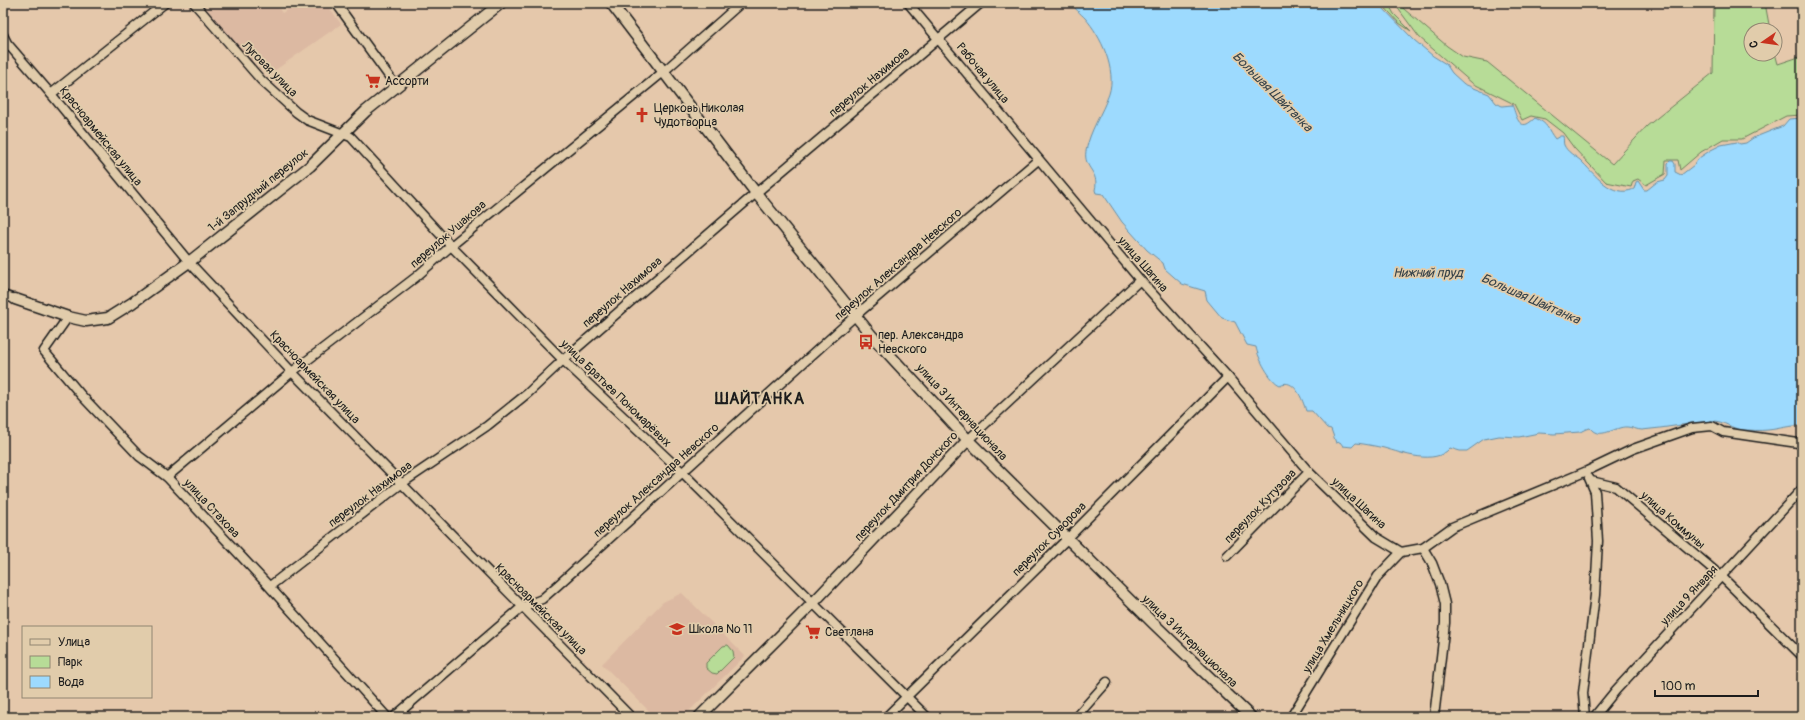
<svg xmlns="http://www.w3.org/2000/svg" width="1805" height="720" viewBox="0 0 1805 720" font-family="Pangolin,sans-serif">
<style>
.built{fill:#dcb9a2}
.green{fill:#b7dc97;stroke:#6a7c5a}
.water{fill:#9ddafe;stroke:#698ea4}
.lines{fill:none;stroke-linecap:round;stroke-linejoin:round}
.minor-casing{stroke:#1c1c1c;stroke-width:11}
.tertiary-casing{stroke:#1c1c1c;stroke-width:13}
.minor{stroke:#e1ccab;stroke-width:8}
.tertiary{stroke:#e1ccab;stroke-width:10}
.labels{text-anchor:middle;stroke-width:3.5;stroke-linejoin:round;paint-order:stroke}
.street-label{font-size:12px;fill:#1c1c1c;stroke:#e1ccab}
.poi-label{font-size:12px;fill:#1c1c1c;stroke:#e1ccab;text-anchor:start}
.water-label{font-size:13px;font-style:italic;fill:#364249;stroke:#e1ccab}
.district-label{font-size:16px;font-weight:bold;letter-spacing:1px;fill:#1c1c1c;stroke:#e1ccab}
</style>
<rect width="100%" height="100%" fill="#e5c8ab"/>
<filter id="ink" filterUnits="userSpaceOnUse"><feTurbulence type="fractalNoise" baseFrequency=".025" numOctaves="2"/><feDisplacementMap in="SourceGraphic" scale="8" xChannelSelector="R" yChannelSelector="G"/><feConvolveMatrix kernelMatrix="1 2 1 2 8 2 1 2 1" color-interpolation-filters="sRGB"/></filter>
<g filter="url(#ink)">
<g class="built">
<polygon points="215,3 275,3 282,13 298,3 326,3 341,24 271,73 258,57 249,63 207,9"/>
<polygon points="682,593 745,656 683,717 655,717 602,664 663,602"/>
</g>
<g class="green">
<polygon points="1381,3 1388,3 1394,14 1411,31 1399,23"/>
<polygon points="1394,3 1397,3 1447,46 1463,57 1487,62 1612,164 1647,126 1713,73 1714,3 1765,3 1770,30 1751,30 1751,54 1775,53 1778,64 1802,56 1802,115 1786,116 1742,139 1723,139 1701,152 1680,170 1678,160 1666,160 1665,174 1646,185 1638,179 1633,181 1631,187 1606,182 1574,148 1563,133 1545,119 1531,116 1522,120 1514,104 1472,83 1419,37"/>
<polygon points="728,645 733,651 734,657 717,674 712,673 706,668 706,663 723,646"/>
</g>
<path class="water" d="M 1071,3 L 1378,3 L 1414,40 L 1433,56 L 1446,64 L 1452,73 L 1464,84 L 1489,94 L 1496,103 L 1502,106 L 1512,105 C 1515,110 1517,128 1527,124 C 1529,123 1533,120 1535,118 C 1549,124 1547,129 1555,139 L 1560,136 L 1563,136 C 1564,139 1563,143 1564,145 C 1567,152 1575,156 1580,160 C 1595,174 1611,199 1634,189 L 1636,182 L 1638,181 L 1644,190 L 1647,190 L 1657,182 L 1665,180 L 1668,176 L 1668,163 L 1670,161 L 1673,161 L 1675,164 L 1675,172 L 1681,175 L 1694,165 L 1699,158 L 1711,150 L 1721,145 L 1737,142 L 1740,144 L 1746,143 L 1753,138 L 1783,126 L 1789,119 L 1802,118 L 1802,426 C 1790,425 1779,429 1768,430 C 1760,431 1751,430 1743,430 C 1732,429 1724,421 1713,421 C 1690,423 1666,428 1642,430 C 1637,430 1632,427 1627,427 C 1615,426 1600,441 1590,428 L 1586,429 L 1580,432 L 1554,434 L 1539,433 L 1519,437 L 1499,436 L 1484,439 L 1467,451 L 1460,451 L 1450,448 C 1435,466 1402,453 1384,448 C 1375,446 1365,444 1356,443 L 1352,447 L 1343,446 L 1340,442 L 1336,443 L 1331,429 L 1327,428 L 1312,411 L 1306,411 C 1303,400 1294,377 1280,385 C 1270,381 1258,358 1256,347 L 1247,345 L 1235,322 L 1222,318 L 1207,300 L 1205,291 L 1182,284 L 1165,269 L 1163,263 L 1147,250 L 1122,222 L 1103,194 L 1096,193 L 1095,190 C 1100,171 1083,169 1086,151 C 1090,130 1102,114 1109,94 C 1117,70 1101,36 1085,18 C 1080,13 1076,10 1071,3 Z"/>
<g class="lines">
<g class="minor-casing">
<g id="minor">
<polyline points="194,3 261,80 296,112 307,120 351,137 451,246 563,360 682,472 927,717"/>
<polyline points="336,3 396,86"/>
<polyline points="908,3 1140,280 1228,377 1309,472 1376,537 1401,552 1423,548 1452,527 1587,471 1633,449 1692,428 1712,426 1723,432 1798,443 1802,445"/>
<polyline points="3,35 7,43 51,94 189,262 292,372 631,717"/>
<polyline points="51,94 165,3"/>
<polyline points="3,295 15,299"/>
<polyline points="68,317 44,351 81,395 139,456 167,477 267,584 387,717"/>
<polyline points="968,440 1140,280"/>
<polyline points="167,477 292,372 416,277 451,246 662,73 741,3"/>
<polyline points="1591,481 1616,487 1722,577 1802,656"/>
<polyline points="1423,548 1432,563 1440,584 1445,604 1445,623 1434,717"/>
<polyline points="1227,556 1309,472"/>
<polyline points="270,586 401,484 487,426 528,393 563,360 756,193 981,3"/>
<polyline points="394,717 522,607 542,599 558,585 855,316 1038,160"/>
<polyline points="886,717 1067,539 1228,377"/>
<polyline points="1076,717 1107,682"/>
<polyline points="1291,717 1378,576 1401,552"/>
<polyline points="1585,717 1583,693 1595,595 1598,541 1595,492 1589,478"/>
<polyline points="1594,717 1616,690 1802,489"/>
</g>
</g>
<g class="tertiary-casing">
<g id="tertiary">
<polyline points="611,3 756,193 872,336 968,440 1155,625 1251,717"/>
<polyline points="15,299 68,317 86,321 108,318 132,303 189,262 310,166 366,111 501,3"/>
<polyline points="699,717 813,603 968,440"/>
</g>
</g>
<use href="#minor" class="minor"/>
<use href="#tertiary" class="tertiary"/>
</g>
</g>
<defs>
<g id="supermarket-bare" transform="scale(1.2)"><path d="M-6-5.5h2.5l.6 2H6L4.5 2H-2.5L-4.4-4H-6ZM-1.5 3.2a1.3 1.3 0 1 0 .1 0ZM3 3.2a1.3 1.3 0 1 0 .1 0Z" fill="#c8321e" stroke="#e1ccab" stroke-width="2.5" paint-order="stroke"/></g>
<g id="church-bare" transform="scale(1.2)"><path d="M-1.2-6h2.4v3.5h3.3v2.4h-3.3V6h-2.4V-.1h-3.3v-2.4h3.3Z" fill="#c8321e" stroke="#e1ccab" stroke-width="2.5" paint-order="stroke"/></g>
<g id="bus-bare" transform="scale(1.2)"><path d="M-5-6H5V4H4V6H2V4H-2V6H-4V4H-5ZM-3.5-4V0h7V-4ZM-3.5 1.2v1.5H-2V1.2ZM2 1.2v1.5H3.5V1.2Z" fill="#c8321e" stroke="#e1ccab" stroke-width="2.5" paint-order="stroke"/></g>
<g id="school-bare" transform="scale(1.2)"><path d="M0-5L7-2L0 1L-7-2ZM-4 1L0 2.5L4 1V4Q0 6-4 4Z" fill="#c8321e" stroke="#e1ccab" stroke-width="2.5" paint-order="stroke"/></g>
</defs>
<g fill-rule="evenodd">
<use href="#supermarket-bare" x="373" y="81"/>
<use href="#church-bare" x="642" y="115"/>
<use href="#bus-bare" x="866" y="342"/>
<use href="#school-bare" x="677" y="629"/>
<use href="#supermarket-bare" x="813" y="632"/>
</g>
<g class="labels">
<g class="street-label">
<text transform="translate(270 69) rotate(45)" y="4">Луговая улица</text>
<text transform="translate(983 73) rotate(50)" y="4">Рабочая улица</text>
<text transform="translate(869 82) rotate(-40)" y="4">переулок Нахимова</text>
<text transform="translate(101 136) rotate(51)" y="4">Красноармейская улица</text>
<text transform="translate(258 190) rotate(-39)" y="4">1-й Запрудный переулок</text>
<text transform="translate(448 234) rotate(-41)" y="4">переулок Ушакова</text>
<text transform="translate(898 264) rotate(-41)" y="4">переулок Александра Невского</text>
<text transform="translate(1143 264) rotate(49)" y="4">улица Шагина</text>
<text transform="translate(622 292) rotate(-41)" y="4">переулок Нахимова</text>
<text transform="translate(315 377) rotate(46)" y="4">Красноармейская улица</text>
<text transform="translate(616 393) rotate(44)" y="4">улица Братьев Пономарёвых</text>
<text transform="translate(962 412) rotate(47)" y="4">улица 3 Интернационала</text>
<text transform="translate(656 480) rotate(-42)" y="4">переулок Александра Невского</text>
<text transform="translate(906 486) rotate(-47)" y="4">переулок Дмитрия Донского</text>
<text transform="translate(370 494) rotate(-37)" y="4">переулок Нахимова</text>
<text transform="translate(1359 503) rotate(43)" y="4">улица Шагина</text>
<text transform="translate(1260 506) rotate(-46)" y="4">переулок Кутузова</text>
<text transform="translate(212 508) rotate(47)" y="4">улица Стахова</text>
<text transform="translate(1673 520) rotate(41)" y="4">улица Коммуны</text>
<text transform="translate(1049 539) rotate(-45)" y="4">переулок Суворова</text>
<text transform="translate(1689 595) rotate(-47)" y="4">улица 9 Января</text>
<text transform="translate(541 609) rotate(45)" y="4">Красноармейская улица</text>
<text transform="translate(1333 626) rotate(-59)" y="4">улица Хмельницкого</text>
<text transform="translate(1190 641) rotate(44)" y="4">улица 3 Интернационала</text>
</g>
<g class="poi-label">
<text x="385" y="85">Ассорти</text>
<text x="654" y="112">Церковь Николая<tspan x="654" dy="14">Чудотворца</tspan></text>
<text x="878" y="339">пер. Александра<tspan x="878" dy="14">Невского</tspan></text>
<text x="689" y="633">Школа № 11</text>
<text x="825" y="636">Светлана</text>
</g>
<g class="water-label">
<text transform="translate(1273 91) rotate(45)" y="5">Большая Шайтанка</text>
<text x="1428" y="277">Нижний пруд</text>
<text transform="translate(1531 298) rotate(24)" y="5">Большая Шайтанка</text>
</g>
<g class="district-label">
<text x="760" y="404">ШАЙТАНКА</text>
</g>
</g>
<rect width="1805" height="720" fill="none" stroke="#e1ccab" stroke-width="16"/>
<rect x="8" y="8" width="1789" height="704" fill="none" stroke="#1c1c1c" stroke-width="1.5" filter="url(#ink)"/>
<rect x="22" y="626" width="130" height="72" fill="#e1ccab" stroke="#928672"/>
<rect x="30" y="639" width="20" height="6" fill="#e1ccab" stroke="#928672"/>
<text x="58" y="646" font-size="12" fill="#1c1c1c">Улица</text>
<rect x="30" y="656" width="20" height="12" fill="#b7dc97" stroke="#928672"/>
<text x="58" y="666" font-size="12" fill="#1c1c1c">Парк</text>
<rect x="30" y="676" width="20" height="12" fill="#9ddafe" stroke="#928672"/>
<text x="58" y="686" font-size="12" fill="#1c1c1c">Вода</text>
<g transform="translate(1763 42) rotate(257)"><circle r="19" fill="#e1ccab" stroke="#928672"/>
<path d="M0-3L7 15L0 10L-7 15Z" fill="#c8321e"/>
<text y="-6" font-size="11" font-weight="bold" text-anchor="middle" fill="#1c1c1c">С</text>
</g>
<path d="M1655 690v6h103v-6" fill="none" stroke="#1c1c1c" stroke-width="2"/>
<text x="1661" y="690" font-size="12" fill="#1c1c1c" stroke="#e1ccab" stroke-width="3" paint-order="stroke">100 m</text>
</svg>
